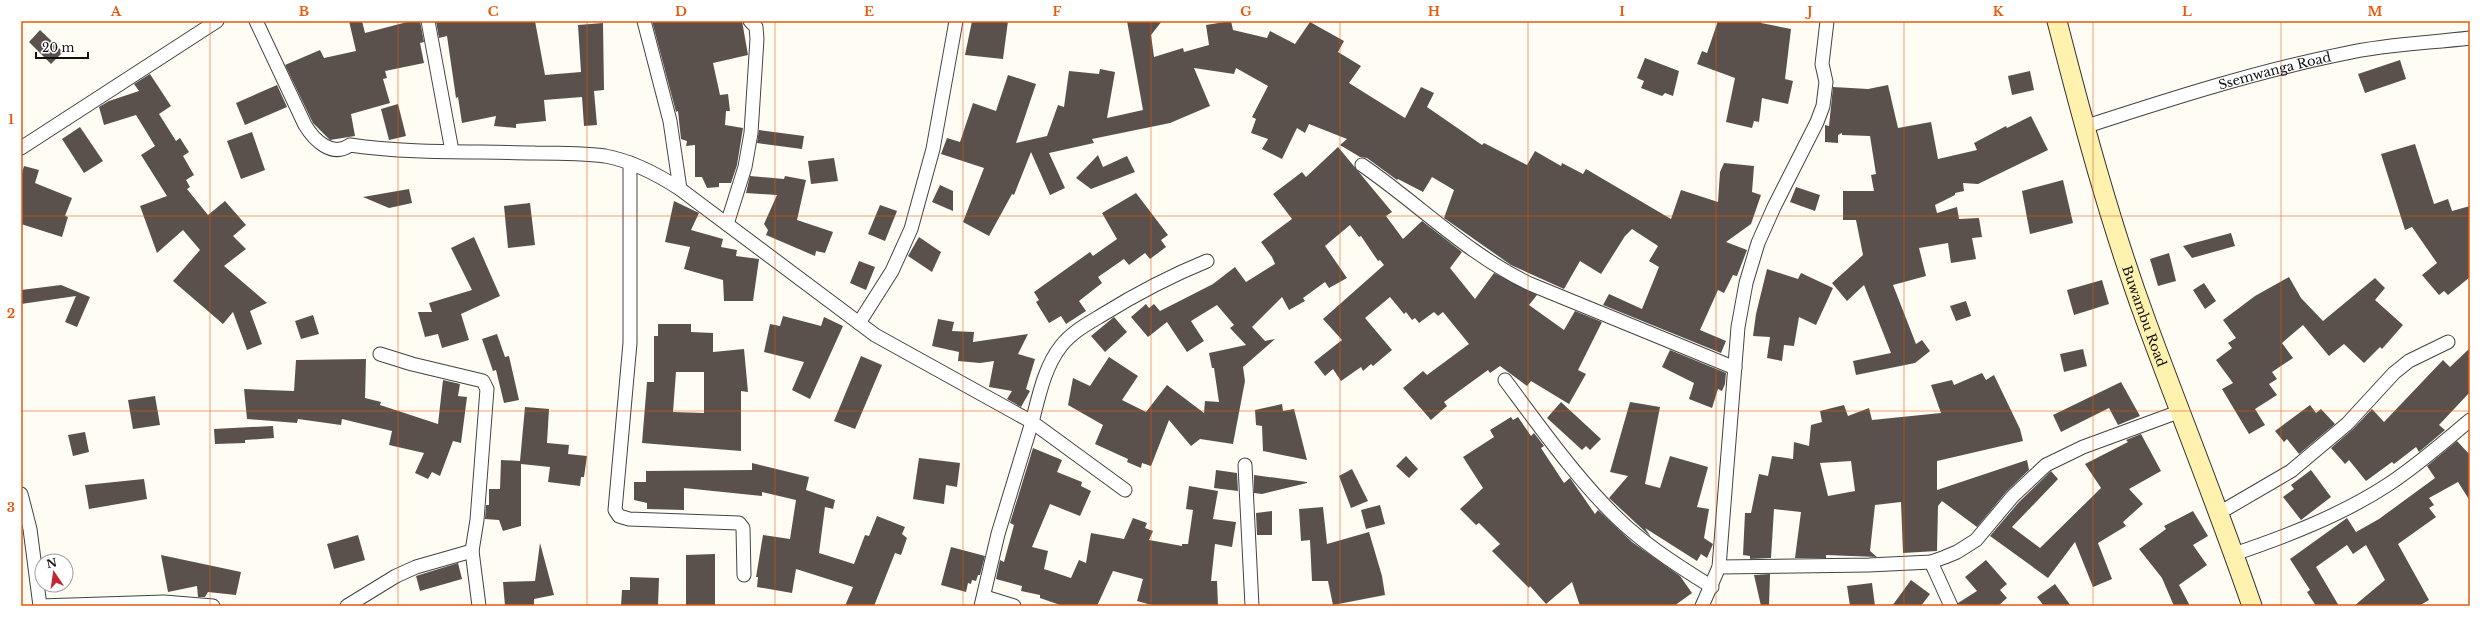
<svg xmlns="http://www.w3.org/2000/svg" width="2491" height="627" viewBox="0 0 2491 627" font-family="'Libre Baskerville',serif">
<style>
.building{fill:#5a514c;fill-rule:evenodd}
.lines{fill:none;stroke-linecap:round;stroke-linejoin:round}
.street-casing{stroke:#434343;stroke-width:15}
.secondary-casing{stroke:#323232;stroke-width:21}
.street{stroke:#fff;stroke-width:13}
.secondary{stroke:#fff2af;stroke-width:19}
.grid{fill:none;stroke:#e8590c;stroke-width:1;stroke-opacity:0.55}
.labels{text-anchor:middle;stroke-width:4;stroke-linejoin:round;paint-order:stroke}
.street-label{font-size:13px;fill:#101010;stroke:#fff}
.neatline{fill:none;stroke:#e8590c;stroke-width:1.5}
.grid-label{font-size:13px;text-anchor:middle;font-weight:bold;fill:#e8590c}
</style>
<rect width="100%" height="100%" fill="#fffcf4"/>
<g class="building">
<polygon points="349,21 362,21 365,33 411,21 420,21 424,42 420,43 424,63 385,71 387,78 383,79 390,103 351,114 355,136 330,140 313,123 285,65 320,50 324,58 356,51"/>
<polygon points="436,21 535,21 545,75 581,72 578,25 603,23 604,90 594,91 597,125 584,126 582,97 544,100 546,121 516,124 516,128 494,126 496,116 462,123 458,97 456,98 447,36 439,38"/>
<polygon points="652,21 742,21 748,55 713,63 720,95 728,94 730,111 726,111 725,125 743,128 737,165 731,183 719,183 719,187 707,188 702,177 695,177 695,145 686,146 687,141 681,139 678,111 676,112"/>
<polygon points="972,21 1008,21 1003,59 965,55"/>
<polygon points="1127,21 1162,21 1151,35 1154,57 1183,48 1184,52 1209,45 1206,25 1231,21 1233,30 1267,38 1270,31 1295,44 1310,22 1344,41 1338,52 1361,66 1349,83 1405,118 1421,87 1434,93 1427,107 1482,145 1484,143 1527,165 1535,151 1561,166 1562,163 1583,174 1586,169 1671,219 1681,190 1718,202 1720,172 1724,163 1754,166 1752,192 1761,195 1751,224 1726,242 1747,250 1737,276 1733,275 1724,293 1718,290 1700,330 1726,341 1721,353 1603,305 1609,294 1642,309 1659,267 1649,261 1658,246 1632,229 1625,236 1601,274 1580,261 1564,289 1511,265 1444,218 1454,190 1432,177 1423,192 1398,179 1397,180 1367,158 1360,157 1340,145 1347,139 1309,124 1305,133 1297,128 1282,159 1262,149 1268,139 1251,133 1256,119 1252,117 1268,86 1236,68 1234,74 1194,68 1210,106 1170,123 1092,139 1094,143 1049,153 1065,188 1050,195 1031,152 1014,195 1012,194 989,236 963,222 984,168 941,154 947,138 960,142 973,103 996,111 1008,75 1036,84 1016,143 1047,136 1058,105 1064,107 1069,71 1099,74 1100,69 1115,72 1107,118 1143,110"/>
<polygon points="1718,21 1761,21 1761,23 1791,29 1785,79 1793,81 1788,104 1762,98 1759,122 1754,121 1752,128 1726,122 1735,78 1697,64 1702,51 1707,53"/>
<polygon points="40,30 63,52 51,64 29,42"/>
<polygon points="1645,58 1679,71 1673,96 1665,93 1662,96 1641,88 1644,81 1637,78"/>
<polygon points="2400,60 2406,79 2365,93 2358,74"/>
<polygon points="2030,71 2034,90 2012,95 2008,76"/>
<polygon points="150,74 171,106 159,114 176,141 180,138 189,152 183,156 194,175 186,180 190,187 187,189 208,215 225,201 246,225 233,236 246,249 224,266 267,303 250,311 262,344 247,350 233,312 223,324 173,281 200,250 183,230 157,253 140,206 167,196 141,155 155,146 136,115 104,125 99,107 109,101 139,91 134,84"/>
<polygon points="277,85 287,107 245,125 236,103"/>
<polygon points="1888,85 1898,128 1931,122 1938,159 1977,150 1974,143 2006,126 2007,128 2031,116 2048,150 1978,184 1963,183 1964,191 1955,193 1955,195 1935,205 1937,213 1957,207 1959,219 1979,218 1982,237 1972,238 1976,259 1951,263 1948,243 1919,248 1926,276 1893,285 1916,344 1922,340 1930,351 1915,363 1856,375 1853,361 1891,353 1864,285 1847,301 1832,283 1863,255 1856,220 1843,220 1843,191 1874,191 1871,175 1876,174 1870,136 1842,135 1842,133 1838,135 1838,143 1825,142 1825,125 1829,126 1833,87 1868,89"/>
<polygon points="398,104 406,136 389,140 381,109"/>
<polygon points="80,127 103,161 84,173 62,139"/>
<polygon points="759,130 804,136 802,149 757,143"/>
<polygon points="252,132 265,170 241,179 227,141"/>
<polygon points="2415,144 2434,204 2448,199 2452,211 2470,206 2470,277 2448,295 2444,291 2439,295 2422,275 2437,263 2412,227 2405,230 2381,154"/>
<polygon points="1338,147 1392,212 1386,216 1403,239 1422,221 1462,252 1450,268 1475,299 1494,273 1537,295 1529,305 1564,330 1575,311 1602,322 1578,370 1586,374 1569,404 1531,381 1527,386 1500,366 1490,373 1488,370 1444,402 1447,406 1431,420 1403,388 1423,371 1427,375 1469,344 1443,312 1438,316 1434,312 1419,323 1415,318 1412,320 1406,312 1404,314 1390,297 1365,318 1392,350 1373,366 1371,364 1363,371 1361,367 1341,381 1333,369 1325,376 1314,362 1342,340 1323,319 1384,265 1380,260 1378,261 1361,236 1359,237 1350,225 1325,246 1347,278 1329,288 1325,282 1303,298 1305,301 1289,310 1282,297 1252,327 1265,341 1275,339 1243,367 1245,381 1233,444 1200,439 1191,446 1169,420 1151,466 1142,463 1141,468 1127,462 1128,459 1095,444 1103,425 1068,405 1073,378 1090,386 1109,357 1138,376 1122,400 1146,412 1167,385 1204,413 1205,401 1219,402 1214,368 1212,368 1209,353 1246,345 1230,328 1234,325 1217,305 1191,321 1204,341 1187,352 1167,322 1148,337 1131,317 1146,304 1149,308 1154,304 1160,311 1213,284 1235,267 1246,282 1275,264 1272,257 1261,242 1292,219 1273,194 1302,172 1306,177"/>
<polygon points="1098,155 1103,167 1127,156 1135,172 1091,189 1076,178"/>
<polygon points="834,158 838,181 811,184 808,161"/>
<polygon points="24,166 39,170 35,183 72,198 65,216 68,217 62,237 21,224 21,176"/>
<polygon points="750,176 784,179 785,176 806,180 797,220 833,232 825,253 816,251 815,256 766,235 768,230 764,224 777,195 746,193"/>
<polygon points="2063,180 2073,223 2030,234 2022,191"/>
<polygon points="940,185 953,191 953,211 932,202"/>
<polygon points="1796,187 1820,195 1815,211 1790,202"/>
<polygon points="409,189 412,203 389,208 363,197"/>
<polygon points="1136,193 1168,235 1161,240 1166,247 1150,259 1145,253 1129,265 1124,259 1098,277 1102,283 1079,301 1086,311 1066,324 1061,316 1049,323 1036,302 1039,300 1034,292 1090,252 1093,256 1117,239 1102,213"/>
<polygon points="674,201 699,213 691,230 723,239 721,247 737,250 736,256 759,259 753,301 724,301 723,280 684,269 690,247 665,242"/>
<polygon points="530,203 535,245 508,248 504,206"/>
<polygon points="880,205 897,211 885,241 868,234"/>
<polygon points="2231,233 2235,246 2192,258 2183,246"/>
<polygon points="474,237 500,296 461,314 469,340 442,348 438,334 425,337 418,312 432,312 429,303 472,290 451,248"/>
<polygon points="919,237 941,252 932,272 908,256"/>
<polygon points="2169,253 2176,281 2158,286 2150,259"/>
<polygon points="859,261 875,267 866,290 850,283"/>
<polygon points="1767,269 1798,279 1801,273 1833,288 1816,325 1799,317 1794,346 1784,345 1782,361 1767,358 1770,337 1753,336 1756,314"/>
<polygon points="2289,277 2301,298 2323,321 2375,278 2385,288 2375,300 2403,325 2382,349 2380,347 2364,363 2344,344 2329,356 2303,325 2282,343 2293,358 2272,372 2277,379 2269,384 2277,395 2255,409 2265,425 2249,434 2222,389 2233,383 2216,360 2232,348 2228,343 2236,338 2223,320 2255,296"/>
<polygon points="2102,280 2109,304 2074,315 2067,290"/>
<polygon points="2204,283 2216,301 2205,309 2193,290"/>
<polygon points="61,285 90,297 77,327 65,322 76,296 21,304 21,290"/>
<polygon points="1966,301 1971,316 1956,321 1950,306"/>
<polygon points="313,315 319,334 301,339 295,321"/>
<polygon points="783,316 821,326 824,317 843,326 810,399 792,390 804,362 764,352 770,324 780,326"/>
<polygon points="1114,317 1127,332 1105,352 1091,336"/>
<polygon points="938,319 954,322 952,331 974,332 973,342 1028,334 1018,354 1035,359 1026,389 1030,391 1021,407 1007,399 1012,391 989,387 994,361 980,363 958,361 959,352 932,346"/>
<path d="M 658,324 L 691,324 L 691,332 L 713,333 L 713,352 L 744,349 L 748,392 L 741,391 L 741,451 L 642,443 L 647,382 L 654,382 L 654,336 L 658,336 ZM 676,372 L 704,372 L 704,413 L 673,412 Z"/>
<polygon points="497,334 505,357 509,356 519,400 504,403 496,370 493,371 482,339"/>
<polygon points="2470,348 2470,392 2439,425 2445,430 2419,452 2416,447 2394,464 2392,462 2366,481 2349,460 2345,464 2331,448 2353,429 2372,409 2384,422 2443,360 2450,367"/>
<polygon points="2083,349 2087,366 2064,372 2060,354"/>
<polygon points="1670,350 1726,373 1725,384 1722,391 1718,389 1712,408 1689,399 1694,383 1662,367"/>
<polygon points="861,356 882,365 855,429 834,421"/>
<polygon points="366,359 365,398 381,402 380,405 438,424 443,380 460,384 458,396 467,397 461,443 453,441 440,476 432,472 428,479 415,473 424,453 389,445 392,431 342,419 341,425 298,419 297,423 247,419 244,389 294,391 296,360"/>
<path d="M 1982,373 L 1986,380 L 1994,375 L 2020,429 L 2023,441 L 1937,461 L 1937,490 L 2027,460 L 2029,470 L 2007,491 L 1977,527 L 1942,501 L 1938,506 L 1937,551 L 1903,553 L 1901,502 L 1875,505 L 1870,551 L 1877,557 L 1826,555 L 1826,558 L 1795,558 L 1801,512 L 1774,509 L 1771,558 L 1750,559 L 1750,556 L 1743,555 L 1745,513 L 1751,513 L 1759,474 L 1768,476 L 1772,456 L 1793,459 L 1794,442 L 1809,446 L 1811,425 L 1822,422 L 1820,411 L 1844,405 L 1848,416 L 1869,408 L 1872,420 L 1941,413 L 1931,385 L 1952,380 L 1954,385 ZM 1851,461 L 1855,491 L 1828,496 L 1820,463 Z"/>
<polygon points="2121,382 2140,416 2118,425 2109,408 2061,432 2053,415"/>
<polygon points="155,396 160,425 133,429 128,400"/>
<polygon points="1561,402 1601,439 1590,450 1586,446 1582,450 1547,418"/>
<polygon points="1630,402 1660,407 1645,484 1660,488 1670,456 1708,467 1697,507 1709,509 1704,538 1713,544 1707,558 1701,554 1697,561 1645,528 1651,537 1609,498 1628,476 1610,472"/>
<polygon points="1282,404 1283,411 1294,409 1307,460 1263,451 1262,426 1256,425 1255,410"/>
<polygon points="2310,405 2316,413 2321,409 2335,424 2299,454 2287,439 2284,442 2275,431"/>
<polygon points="525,407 549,409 547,443 569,445 568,454 587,456 584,477 581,477 580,486 548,482 550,467 521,464 521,526 503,531 499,520 485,519 486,505 489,505 489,489 500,489 501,460 520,461"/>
<polygon points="1511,417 1513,420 1518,417 1531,436 1534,433 1544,446 1541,448 1564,483 1570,478 1595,514 1598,510 1632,542 1680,576 1692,593 1674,606 1580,606 1572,582 1546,604 1530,586 1529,588 1492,551 1500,544 1479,523 1476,525 1460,509 1483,488 1463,457 1494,437 1490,430"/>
<polygon points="273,426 274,438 245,440 245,443 215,444 214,429"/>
<polygon points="85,432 89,452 73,456 68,435"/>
<polygon points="2141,434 2161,471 2129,489 2143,504 2123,522 2126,526 2098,543 2112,579 2093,587 2075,542 2048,578 1990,536 2019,502 2051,471 2058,479 2012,527 2040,548 2101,488 2085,464 2128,442 2126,440"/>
<polygon points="2457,441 2470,455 2470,501 2458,482 2429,498 2434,505 2429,508 2436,517 2398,544 2429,600 2419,606 2354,606 2385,580 2366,545 2353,554 2347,545 2316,567 2339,606 2316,606 2307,592 2310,590 2290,559 2347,518 2356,532 2379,519 2435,478 2427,466"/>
<polygon points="1033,448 1062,460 1057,472 1082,482 1081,486 1091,491 1080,516 1050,504 1032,547 1048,551 1044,569 1071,578 1079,560 1086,563 1091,533 1124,539 1133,518 1147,523 1145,528 1153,531 1149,540 1182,546 1182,544 1188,544 1193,510 1186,509 1189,486 1218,491 1213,519 1236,522 1232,547 1215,544 1211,581 1217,581 1218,606 1155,606 1137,601 1143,579 1113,571 1097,606 1063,606 1040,598 1040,595 1021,591 1022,586 996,579 1000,560 1004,562 1014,525 1010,523"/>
<polygon points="1406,456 1418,469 1409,478 1396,466"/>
<polygon points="919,458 960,463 957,487 946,485 944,504 913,499"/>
<polygon points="752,463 809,477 806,490 835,500 833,509 825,507 819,553 854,564 865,535 869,536 877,516 905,527 902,534 907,538 901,555 895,553 874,606 845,606 853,587 796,569 792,593 757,587 758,577 756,577 763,535 790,539 796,500 762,492 762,496 684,488 684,510 647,509 647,503 634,500 634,482 646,482 646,471 752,470"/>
<polygon points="1352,469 1368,501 1351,508 1339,476"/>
<polygon points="1216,470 1237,473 1238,491 1214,488"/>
<polygon points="2311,470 2331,497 2301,520 2283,497 2294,489 2291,485"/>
<polygon points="1254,475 1307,482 1307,483 1262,494 1254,493"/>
<polygon points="144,479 147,499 89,509 85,485"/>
<polygon points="1380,505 1385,524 1366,529 1361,510"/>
<polygon points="1323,507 1327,544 1369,532 1382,576 1385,595 1333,605 1328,581 1312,581 1310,540 1301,541 1299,509"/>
<polygon points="1272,511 1272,535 1257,535 1256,513"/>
<polygon points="2193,511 2208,536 2193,545 2207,565 2179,585 2190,606 2174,606 2162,578 2139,549 2166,529 2164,526"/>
<polygon points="358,535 365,560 334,569 327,544"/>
<polygon points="540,543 554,595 534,599 534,606 505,606 503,582 535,581"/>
<polygon points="951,547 985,556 980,575 978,575 976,581 972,580 971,584 968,583 966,592 941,585"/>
<polygon points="715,554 715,605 686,605 686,555"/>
<polygon points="161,555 241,572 236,595 208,592 205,597 198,597 197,586 168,592"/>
<polygon points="1986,560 2007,584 2000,590 2007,598 1998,606 1959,606 1958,603 1977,591 1965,577"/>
<polygon points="458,563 462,579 420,591 416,576"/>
<polygon points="1770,574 1769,606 1761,606 1754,575"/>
<polygon points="630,577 659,578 658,606 621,606 622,590 630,590"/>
<polygon points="1911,580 1930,594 1921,606 1892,606"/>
<polygon points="1872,583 1875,606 1850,606 1847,586"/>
<polygon points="2055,584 2071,606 2044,606 2037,597"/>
</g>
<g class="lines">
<g class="street-casing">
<g id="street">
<path d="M 256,21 L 305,125 C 314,140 332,158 350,145 C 411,154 474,151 535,153 C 558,153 583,153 605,156 C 632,161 657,174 680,189 L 875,335 L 1032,422 L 998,534 L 981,606"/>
<polyline points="428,21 452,151"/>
<polyline points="644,21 670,121 680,189"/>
<path id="s1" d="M 2084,127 C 2170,99 2257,71 2347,53 C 2387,44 2429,43 2470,38"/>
<polyline points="21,148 217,21"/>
<polyline points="630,163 630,343 615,510 619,516 629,519 739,523 743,528 744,575"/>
<path d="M 1362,165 C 1419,204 1467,254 1530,284 L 1735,368"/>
<polyline points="727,224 745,167 751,133 757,39 756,27 750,21"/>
<polyline points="859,323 892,271 911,229 933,149 956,21"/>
<polyline points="380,354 412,364 483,381 487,389 477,520 472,551 479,606"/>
<path d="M 1505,380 C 1540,427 1584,489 1627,527 C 1653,550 1683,569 1712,587"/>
<polyline points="1245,465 1252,606"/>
<path d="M 1125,490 L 1032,422 C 1039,396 1044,368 1061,346 C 1072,332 1087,324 1102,315 C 1136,294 1170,276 1207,261"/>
<polyline points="21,494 30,529 40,606"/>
<polyline points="2219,513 2291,471 2347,424 2394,373 2409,361 2448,342"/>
<path d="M 2234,554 C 2287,536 2342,515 2389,484 C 2418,465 2444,442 2470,420"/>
<polyline points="1931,562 1951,606"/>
<polyline points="1719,567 1869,565 1931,562 1945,557 1957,552 1976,540 2013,496 2046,465 2083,447 2181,411"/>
<polyline points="985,597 1014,606"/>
<polyline points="40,606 164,602 213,606"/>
<polyline points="347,606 396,576 416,567 472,551"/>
<polyline points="1702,606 1719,567 1738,327 1746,283 1758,243 1774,207 1817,122 1823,106 1826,82 1822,64 1827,21"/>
</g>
</g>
<g class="secondary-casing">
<g id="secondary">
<path id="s2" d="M 2057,21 C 2083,122 2110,223 2146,321 C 2181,416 2219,510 2252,606"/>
</g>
</g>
<use href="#street" class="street"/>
<use href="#secondary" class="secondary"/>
</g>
<path class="grid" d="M 210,21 L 210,606M 398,21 L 398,606M 587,21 L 587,606M 775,21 L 775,606M 963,21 L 963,606M 1151,21 L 1151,606M 1340,21 L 1340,606M 1528,21 L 1528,606M 1716,21 L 1716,606M 1904,21 L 1904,606M 2093,21 L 2093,606M 2281,21 L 2281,606M 21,216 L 2470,216M 21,411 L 2470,411"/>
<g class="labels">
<g class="street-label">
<text dy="5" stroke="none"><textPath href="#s1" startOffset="199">Ssemwanga Road</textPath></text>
<text dy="5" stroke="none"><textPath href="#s2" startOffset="308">Buwambu Road</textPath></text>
</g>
</g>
<rect width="2491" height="627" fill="none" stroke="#ffffff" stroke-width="44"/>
<g transform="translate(54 573) rotate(347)"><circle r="19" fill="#ffffff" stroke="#9f9f9f"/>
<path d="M0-3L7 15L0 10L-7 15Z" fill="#c42534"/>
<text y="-6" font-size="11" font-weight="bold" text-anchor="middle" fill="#101010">N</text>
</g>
<path d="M36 52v6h52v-6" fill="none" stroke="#101010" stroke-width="2"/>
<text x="42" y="52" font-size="12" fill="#101010" stroke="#ffffff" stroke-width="3" paint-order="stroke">20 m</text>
<rect x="22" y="22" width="2447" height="583" class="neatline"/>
<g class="grid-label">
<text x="116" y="16">A</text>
<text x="304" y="16">B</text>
<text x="493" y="16">C</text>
<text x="681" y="16">D</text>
<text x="869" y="16">E</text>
<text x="1057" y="16">F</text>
<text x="1246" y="16">G</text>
<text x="1434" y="16">H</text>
<text x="1622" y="16">I</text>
<text x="1810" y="16">J</text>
<text x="1998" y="16">K</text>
<text x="2187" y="16">L</text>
<text x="2375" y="16">M</text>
<text x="11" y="124">1</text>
<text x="11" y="318">2</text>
<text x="11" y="512">3</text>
</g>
</svg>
